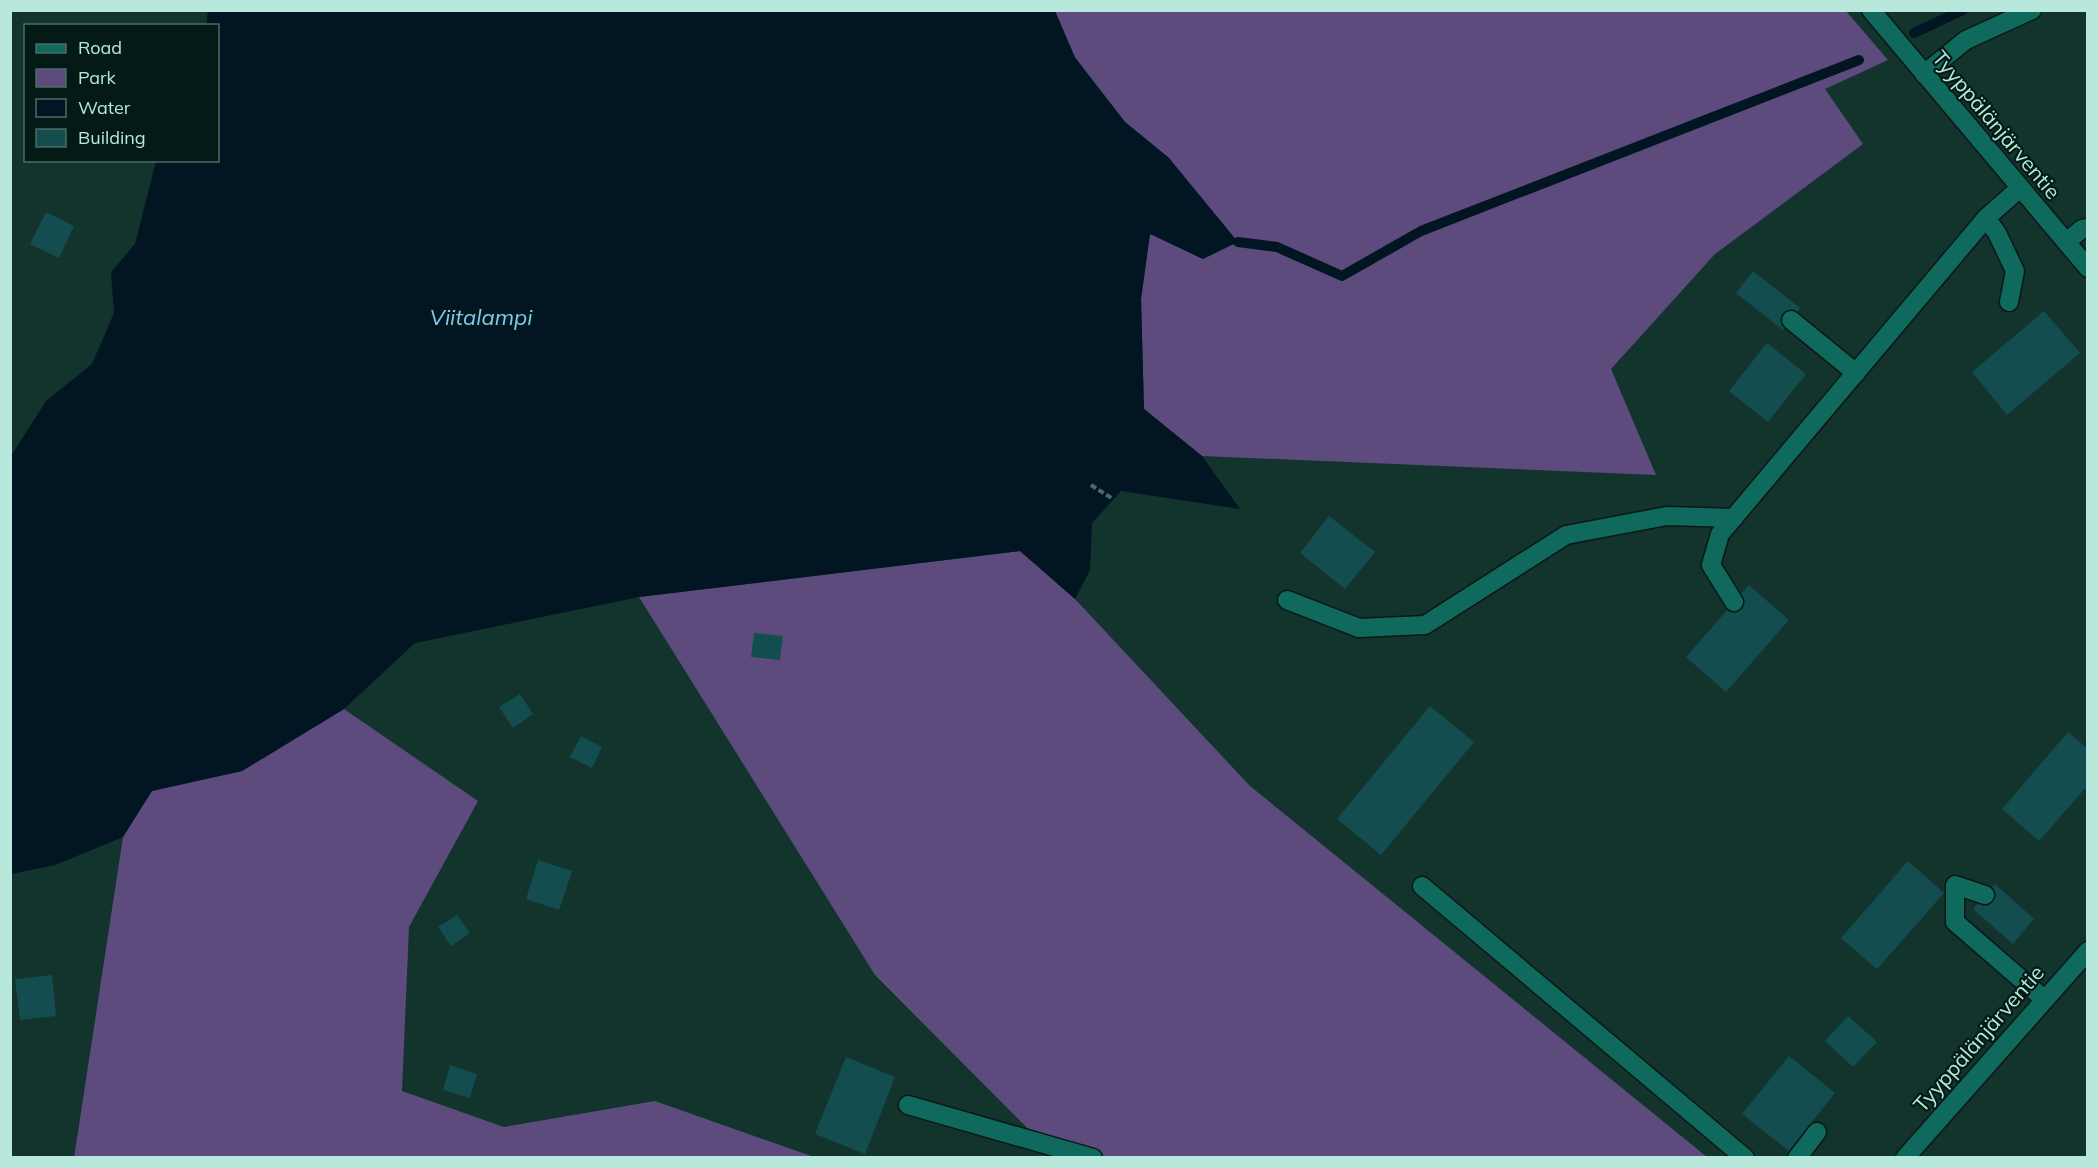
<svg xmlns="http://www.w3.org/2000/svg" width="2098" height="1168" viewBox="0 0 2098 1168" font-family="Mulish,sans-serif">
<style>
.green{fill:#5d4b7e}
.water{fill:#021522}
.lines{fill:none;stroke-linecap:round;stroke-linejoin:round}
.stream{stroke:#021522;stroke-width:10}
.building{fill:#134d50}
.service-casing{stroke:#0a1815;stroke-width:21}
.minor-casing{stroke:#0a1815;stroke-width:21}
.path{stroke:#476d65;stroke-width:4;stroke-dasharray:6 3;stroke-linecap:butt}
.service{stroke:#0f6a5d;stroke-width:18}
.minor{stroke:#0f6a5d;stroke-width:18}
.labels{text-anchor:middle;stroke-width:4.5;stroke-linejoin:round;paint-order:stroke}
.street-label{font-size:21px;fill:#b8e7dc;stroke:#031a16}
.water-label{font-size:22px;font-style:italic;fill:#80c8fa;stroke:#031a16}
</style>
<rect width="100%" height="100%" fill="#12342d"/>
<g class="green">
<polygon points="1055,11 1846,11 1888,60 1825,89 1863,144 1715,254 1611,369 1656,475 1202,456 1144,409 1141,299 1150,233 1203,259 1169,158 1125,122 1075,57"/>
<polygon points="1020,551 1075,599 1250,786 1707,1157 1056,1157 875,975 639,597"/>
<polygon points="344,709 478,801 409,927 402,1091 504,1127 655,1101 814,1157 74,1158 123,837 151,791 242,771"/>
</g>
<polygon class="water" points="208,11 1055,11 1075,58 1125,122 1169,158 1238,242 1203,259 1150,234 1141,299 1144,409 1202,456 1240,509 1121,491 1092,523 1090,570 1075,599 1020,551 639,597 415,643 344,709 242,771 152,791 123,837 55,865 11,874 11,456 46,401 92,364 114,313 111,272 135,244 156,161 218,160 218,26 206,25"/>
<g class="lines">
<g class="stream">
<polyline points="1914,33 1963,10"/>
<polyline points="1238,242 1277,247 1342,276 1421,231 1859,60"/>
</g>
</g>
<g class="building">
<polygon points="46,212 74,226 59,258 30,244"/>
<polygon points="1753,271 1800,308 1783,330 1736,293"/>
<polygon points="2044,311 2080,353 2007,415 1972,372"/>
<polygon points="1767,343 1806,374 1768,422 1729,391"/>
<polygon points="1329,516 1375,552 1345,589 1300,553"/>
<polygon points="1749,585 1789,620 1726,692 1686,657"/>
<polygon points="754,633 783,636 780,660 751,657"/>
<polygon points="520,694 533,714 513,728 499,707"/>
<polygon points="1430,706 1474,742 1381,855 1337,819"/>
<polygon points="2068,732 2088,749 2088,785 2039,841 2002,809"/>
<polygon points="581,736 602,747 592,768 570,757"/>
<polygon points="538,860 572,871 559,910 526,899"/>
<polygon points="1908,861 1944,893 1877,969 1841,938"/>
<polygon points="1995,884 2034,919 2013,944 1973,909"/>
<polygon points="457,915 470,933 451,946 438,927"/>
<polygon points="52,975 56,1016 20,1020 15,979"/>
<polygon points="1848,1016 1877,1042 1853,1067 1825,1041"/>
<polygon points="1789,1056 1835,1093 1789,1151 1742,1114"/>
<polygon points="846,1057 895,1077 865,1154 815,1134"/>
<polygon points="450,1065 477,1074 470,1098 443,1090"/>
</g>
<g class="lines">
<g class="service-casing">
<g id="service">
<polyline points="1924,74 1966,40 2032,10"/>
<polyline points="1986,218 1997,233 2015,271 2009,302"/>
<polyline points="2066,242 2082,229 2088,228"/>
<polyline points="1791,320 1856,373"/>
<polyline points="1287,600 1359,628 1425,625 1566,535 1667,516 1734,518"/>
<polyline points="1734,602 1711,565 1720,534 1986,218 2020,188"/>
<polyline points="1422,886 1745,1158"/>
<polyline points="1985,895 1955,885 1955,922 2044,999"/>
<polyline points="908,1105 1093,1158"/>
<polyline points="1797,1158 1817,1132"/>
</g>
</g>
<g class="minor-casing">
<g id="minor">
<polyline points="1871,10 2088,268"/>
<polyline points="1905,1158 2088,951"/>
</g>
</g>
<polyline class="path" points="1091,485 1113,499"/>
<use href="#service" class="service"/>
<use href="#minor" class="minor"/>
</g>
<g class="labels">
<g class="street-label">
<text transform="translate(1996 125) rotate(50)" y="7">Tyyppälänjärventie</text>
<text transform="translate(1979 1039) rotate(-49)" y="7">Tyyppälänjärventie</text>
</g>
<g class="water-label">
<text x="481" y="325">Viitalampi</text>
</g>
</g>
<rect width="2098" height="1168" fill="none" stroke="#b8e7dc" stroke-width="24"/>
<rect x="24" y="24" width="195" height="138" fill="#031a16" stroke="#4b6c65" stroke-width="1.5"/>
<rect x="36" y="44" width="30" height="9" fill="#0f6a5d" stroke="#4b6c65" stroke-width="1.5"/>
<text x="78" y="54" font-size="18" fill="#b8e7dc">Road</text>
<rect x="36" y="69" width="30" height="18" fill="#5d4b7e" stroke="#4b6c65" stroke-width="1.5"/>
<text x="78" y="84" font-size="18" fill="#b8e7dc">Park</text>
<rect x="36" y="99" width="30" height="18" fill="#021522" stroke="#4b6c65" stroke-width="1.5"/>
<text x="78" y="114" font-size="18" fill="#b8e7dc">Water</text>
<rect x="36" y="129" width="30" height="18" fill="#134d50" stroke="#4b6c65" stroke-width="1.5"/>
<text x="78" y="144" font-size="18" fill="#b8e7dc">Building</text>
</svg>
